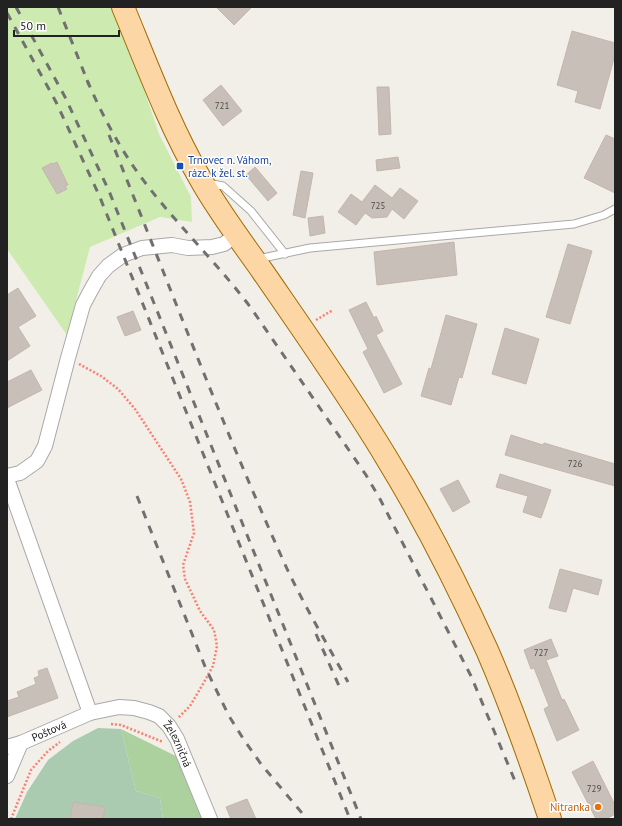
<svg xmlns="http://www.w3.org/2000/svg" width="622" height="826" viewBox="0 0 622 826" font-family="'PT Sans',sans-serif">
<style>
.grass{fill:#cdebb0}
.forest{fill:#add19e}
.cemetery{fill:#aacbaf}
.building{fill:#c7bfb8;stroke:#c4b6ab}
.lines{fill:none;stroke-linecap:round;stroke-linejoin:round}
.lane-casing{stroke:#a9a9a9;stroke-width:9}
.street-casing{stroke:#a9a9a9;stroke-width:16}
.primary-casing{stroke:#a06b00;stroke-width:24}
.path{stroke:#fa8072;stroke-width:2.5;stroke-dasharray:2 2;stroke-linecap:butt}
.lane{stroke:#fff;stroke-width:7}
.street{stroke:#fff;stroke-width:14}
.primary{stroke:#fcd6a4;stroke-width:22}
.rail{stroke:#707070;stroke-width:3;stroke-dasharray:8 8;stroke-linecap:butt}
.transit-dot{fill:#1a4fb4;stroke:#fff;stroke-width:1.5}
.food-dot{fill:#e8710a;stroke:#fff;stroke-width:1.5}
.labels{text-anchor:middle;stroke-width:3;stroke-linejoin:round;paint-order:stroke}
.number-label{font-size:9px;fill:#4b4948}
.transit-label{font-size:11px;fill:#164399;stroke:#fff;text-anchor:start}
.street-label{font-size:11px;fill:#222;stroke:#fff}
.food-label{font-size:11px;fill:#c56008;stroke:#fff;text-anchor:end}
</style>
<rect width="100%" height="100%" fill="#f2efe9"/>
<polygon class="grass" points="7,7 116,7 159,134 191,197 192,222 160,217 90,247 67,335 7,249"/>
<polygon class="forest" points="121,729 180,758 202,819 163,819 160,798 136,791"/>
<polygon class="cemetery" points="98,728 121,729 136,791 160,798 163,819 15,819 27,792 48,760 73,741"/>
<g class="building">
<polygon points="216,7 252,7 234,25"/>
<polygon points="572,31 615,43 615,55 600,109 575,102 578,91 557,85"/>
<polygon points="221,85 242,111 223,126 203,100"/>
<polygon points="377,87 389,87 391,134 379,135"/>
<polygon points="606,135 615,139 615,193 584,178"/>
<polygon points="398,157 400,168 377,171 376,160"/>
<polygon points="57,162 68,185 65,186 67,189 57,194 42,168 52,163 53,164"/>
<polygon points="255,167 277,193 268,201 246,175"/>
<polygon points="301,171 313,173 305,218 293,215"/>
<polygon points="375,185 392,198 400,188 418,201 404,219 392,209 387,217 372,218 365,213 356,225 338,212 351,194 362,202"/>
<polygon points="323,216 325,233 310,236 308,218"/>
<polygon points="454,242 457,275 377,285 374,252"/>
<polygon points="568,244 592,251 570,324 546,317"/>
<polygon points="18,288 36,316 18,327 30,346 7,361 7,295"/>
<polygon points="366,302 374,318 376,316 383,331 376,335 402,384 384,393 363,352 368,349 349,310"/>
<polygon points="133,311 141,330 125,336 117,317"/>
<polygon points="446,315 477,324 462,378 459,377 451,405 421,396 429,368 431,369"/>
<polygon points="505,328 539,339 526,384 492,374"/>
<polygon points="31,370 42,390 7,408 7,382"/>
<polygon points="511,435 543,445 544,443 615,464 615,486 505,455"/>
<polygon points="500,474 551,490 541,518 523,512 528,496 496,487"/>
<polygon points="458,480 470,502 453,512 440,489"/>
<polygon points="560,569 602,580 598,595 573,588 566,612 549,608"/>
<polygon points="551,639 558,656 546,660 562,700 564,699 579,730 557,741 544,709 549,706 534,668 531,669 524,650"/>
<polygon points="47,668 58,698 7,717 7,701 19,697 17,692 36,684 34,678 39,676 38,671"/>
<polygon points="593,761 615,805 615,814 606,819 596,819 572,772"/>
<polygon points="247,799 256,819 231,819 226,807"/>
<polygon points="73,802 105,807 103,819 70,819"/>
</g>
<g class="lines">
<g class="lane-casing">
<g id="lane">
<polyline points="207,183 223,186 251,211 285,254"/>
<polyline points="258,259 310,248 574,224 604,215 615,209"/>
</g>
</g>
<g class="street-casing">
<g id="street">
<polyline points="7,476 20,473 37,461 45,446 68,358 83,305 91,290 99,276 108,266 123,255 142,248 172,245 188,248 212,247 224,244 236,235"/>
<polyline points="7,479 90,713"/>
<path id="s1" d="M 7,747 L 21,743 L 90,713 L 119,707 L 134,708 L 149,712 L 159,716 L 169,726 L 177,739 L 210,819"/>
<polyline points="7,776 21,743"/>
</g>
</g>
<g class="primary-casing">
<path id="primary" d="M 123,7 C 147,65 169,125 201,180 C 219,212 242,242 263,272 C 305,333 348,394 386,457 C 424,519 457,584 487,650 C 511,705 531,762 550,819"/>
</g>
<g class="path">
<polyline points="316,320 333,310"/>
<polyline points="79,364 101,376 118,389 135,409 181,479 190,502 194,533 183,565 185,579 200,611 214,630 217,646 213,666 203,684 190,706 178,718"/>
<polyline points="111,724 121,725 163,742"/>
<polyline points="11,819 31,770 48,751 60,742"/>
</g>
<use href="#lane" class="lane"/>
<use href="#street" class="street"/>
<use href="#primary" class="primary"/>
<g class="rail">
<polyline points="16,7 65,97 109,191 361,819"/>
<polyline points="58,7 89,85"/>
<polyline points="7,13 56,102 99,195 350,819"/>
<path d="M 87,80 C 103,117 122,153 147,185 C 180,228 219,265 251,308 L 366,475 L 380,499 L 471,676 L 515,781"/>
<path d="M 109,135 C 166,277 220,420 283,560 C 302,602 326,642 348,682"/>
<polyline points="137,496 206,669 229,716 244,740 261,764 307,819"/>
<polyline points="316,634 339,686"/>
</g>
</g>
<rect class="transit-dot" x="176" y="162" width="8" height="8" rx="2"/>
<circle class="food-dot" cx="598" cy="807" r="4"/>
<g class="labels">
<g class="number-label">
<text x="222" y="109">721</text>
<text x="378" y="209">725</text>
<text x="575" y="467">726</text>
<text x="541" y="656">727</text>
<text x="594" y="792">729</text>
</g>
<g class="transit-label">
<text x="188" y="164">Trnovec n. Váhom,<tspan x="188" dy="13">rázc. k žel. st.</tspan></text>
</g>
<g class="street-label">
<text dy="4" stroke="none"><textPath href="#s1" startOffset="45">Poštová</textPath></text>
<text dy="4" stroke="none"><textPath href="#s1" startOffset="195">Železničná</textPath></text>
</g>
<g class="food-label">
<text x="590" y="811">Nitranka</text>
</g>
</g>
<rect width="622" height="826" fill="none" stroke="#222222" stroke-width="16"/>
<path d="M14 30v6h105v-6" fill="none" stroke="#222222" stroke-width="2"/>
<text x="20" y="30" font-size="12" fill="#222222" stroke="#ffffff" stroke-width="3" paint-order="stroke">50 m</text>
</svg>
